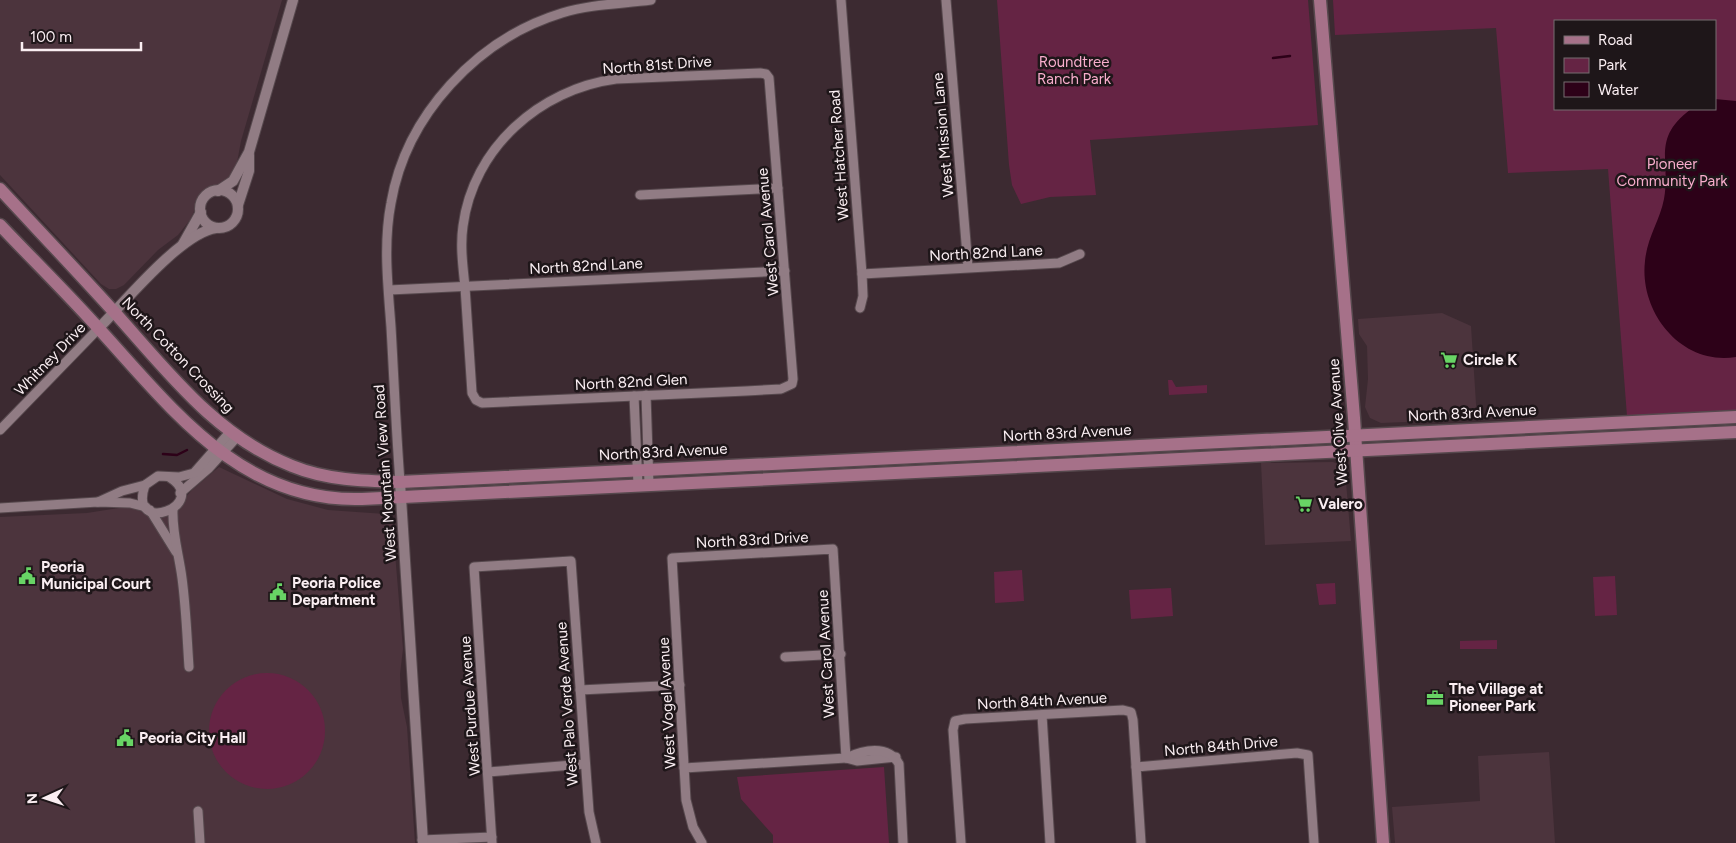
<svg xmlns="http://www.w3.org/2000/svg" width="1736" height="843" viewBox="0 0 1736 843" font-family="Figtree,sans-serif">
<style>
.built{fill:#4c343d}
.green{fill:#652444;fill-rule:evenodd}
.water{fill:#2d0118}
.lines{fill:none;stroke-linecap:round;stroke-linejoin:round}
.stream{stroke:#2d0118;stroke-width:2.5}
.minor-casing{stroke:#56484d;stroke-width:11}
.tertiary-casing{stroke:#56484d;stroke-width:12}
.secondary-casing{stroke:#56484d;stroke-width:15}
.minor{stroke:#917c84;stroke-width:9}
.tertiary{stroke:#917c84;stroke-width:10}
.secondary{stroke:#a67189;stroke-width:12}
.labels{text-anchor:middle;stroke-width:5;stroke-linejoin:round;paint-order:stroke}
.park-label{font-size:15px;fill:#f8adcc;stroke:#1e1619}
.street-label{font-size:15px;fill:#faeef2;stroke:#1e1619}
.poi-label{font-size:15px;font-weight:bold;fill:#faeef2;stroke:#1e1619;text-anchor:start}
</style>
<rect width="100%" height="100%" fill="#3c2a31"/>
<g class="built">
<polygon points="0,0 282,0 241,141 236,168 226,181 196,207 190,220 178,235 158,250 124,285 116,289 109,289 101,284 0,175"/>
<polygon points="1442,313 1471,326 1477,419 1381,423 1370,418 1365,407 1368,379 1367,346 1359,334 1358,319"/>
<polygon points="1333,462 1342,466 1345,470 1351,541 1265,545 1261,463"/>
<polygon points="219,467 287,499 328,510 385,514 392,517 403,649 400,674 401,698 407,727 415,843 0,843 0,517 87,513 125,507 135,507 147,513 152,519 163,517 171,514 192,490"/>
<polygon points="1549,752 1555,843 1395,843 1392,807 1480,801 1478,756"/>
</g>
<g class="green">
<polygon points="997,0 1308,0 1318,125 1090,140 1096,195 1050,197 1021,204 1012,185 1009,165"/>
<path d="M 1333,0 L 1736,0 L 1736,411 L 1627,416 L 1608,169 L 1508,173 L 1496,28 L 1335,35 ZM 1555,21 L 1715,21 L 1715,109 L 1555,109 Z"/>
<polygon points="1168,380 1172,380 1176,387 1207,385 1207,393 1169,395"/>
<polygon points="1022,570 1024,601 995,603 994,572"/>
<polygon points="1615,576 1617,615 1595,616 1593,577"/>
<polygon points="1335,583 1336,604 1319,605 1316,584"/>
<polygon points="1171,588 1173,616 1131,619 1129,590"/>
<polygon points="1497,640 1497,649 1460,649 1460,641"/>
<circle cx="267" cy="731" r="58"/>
<polygon points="884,767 889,843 773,843 773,835 741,799 737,777"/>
</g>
<path class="water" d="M 1715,99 L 1736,101 L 1736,357 C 1681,366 1639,312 1645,261 C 1647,238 1660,220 1664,199 C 1671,160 1651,139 1691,109 L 1715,109 Z"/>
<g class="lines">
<g class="stream">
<polyline points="1273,58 1290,56"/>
<polyline points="163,454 177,455 187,450"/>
</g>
<g class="minor-casing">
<g id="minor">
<polyline points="841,0 862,274 863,296 860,308"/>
<polyline points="946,0 968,267"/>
<path d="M 760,73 L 766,74 L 769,78 L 793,379 L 792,384 L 781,389 L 746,391 L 482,403 L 476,400 L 472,393 C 470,358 467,322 465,287 C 463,267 460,246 463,226 C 473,148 540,89 616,79 Z"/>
<polyline points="640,195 778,188"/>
<polyline points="862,274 1059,263 1080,254"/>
<polyline points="389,290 785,271"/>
<polyline points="646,395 649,484"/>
<polyline points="634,396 638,485"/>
<polyline points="0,430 99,328"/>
<path d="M 400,482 C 396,430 394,379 391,327 C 388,286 383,244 391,203 C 406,115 477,39 562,13 C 591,4 621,4 651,0"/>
<path d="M 145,485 C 127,538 213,504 169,477"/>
<polyline points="180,493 209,468 237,437"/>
<polyline points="98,502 122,491 145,485 158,476 179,477 194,473 230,432"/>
<polyline points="0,508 98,502 130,503 146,507"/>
<polyline points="150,510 176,552"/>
<path d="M 173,510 C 172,533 179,555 182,578 C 186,608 187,638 189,667"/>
<polyline points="785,657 841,654"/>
<polyline points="580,690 680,685"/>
<polyline points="1042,715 1050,843"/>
<polyline points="846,758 857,761 896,757"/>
<polyline points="1136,767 1297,753 1308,755 1314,843"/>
<path d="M 684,768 L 846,758 C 863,750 888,744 899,764 L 903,843"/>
<polyline points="488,772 585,764"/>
<polyline points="198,811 200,843"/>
<polyline points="422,840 492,837"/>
<polyline points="492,843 474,567 571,561 589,812 596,843"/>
<polyline points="702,843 693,827 686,800 672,558 833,549 846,758"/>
<polyline points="961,843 953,730 955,721 965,719 1123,710 1131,712 1133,720 1141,843"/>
</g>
</g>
<g class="tertiary-casing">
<g id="tertiary">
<circle cx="219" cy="209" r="19"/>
<polyline points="218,191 233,181 249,152 293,0"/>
<polyline points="238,205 249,171 249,155"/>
<polyline points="183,244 201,212"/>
<path d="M 99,328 C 125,302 181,233 216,228"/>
<polyline points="400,482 423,843"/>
</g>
</g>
<g class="secondary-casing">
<g id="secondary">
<polyline points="1320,0 1354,418 1383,843"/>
<path d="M 0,189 C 39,231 78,272 116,314 C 168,372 217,437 292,466 C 326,480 363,481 400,482 L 1736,417"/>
<path d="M 0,225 C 33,260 68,294 100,330 C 173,410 242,503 362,499 L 1736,432"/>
</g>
</g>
<use href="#minor" class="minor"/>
<use href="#tertiary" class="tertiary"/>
<use href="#secondary" class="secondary"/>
</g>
<defs>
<g id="supermarket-bare" transform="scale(1.35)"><path d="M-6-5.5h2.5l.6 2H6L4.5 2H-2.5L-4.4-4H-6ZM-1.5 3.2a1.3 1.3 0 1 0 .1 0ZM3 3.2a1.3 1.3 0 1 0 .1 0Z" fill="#68d465" stroke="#1e1619" stroke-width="2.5" paint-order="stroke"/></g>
<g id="civic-bare" transform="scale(1.35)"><path d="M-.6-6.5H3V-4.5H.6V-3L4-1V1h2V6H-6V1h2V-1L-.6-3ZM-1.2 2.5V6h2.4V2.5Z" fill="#68d465" stroke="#1e1619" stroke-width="2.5" paint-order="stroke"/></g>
<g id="office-bare" transform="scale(1.35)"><path d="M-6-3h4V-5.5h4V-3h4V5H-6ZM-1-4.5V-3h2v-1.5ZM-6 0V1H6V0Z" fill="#68d465" stroke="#1e1619" stroke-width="2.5" paint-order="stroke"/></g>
</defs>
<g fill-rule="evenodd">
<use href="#supermarket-bare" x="1449" y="360"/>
<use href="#supermarket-bare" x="1304" y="504"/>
<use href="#civic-bare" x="27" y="576"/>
<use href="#civic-bare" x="278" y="592"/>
<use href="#office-bare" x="1435" y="698"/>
<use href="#civic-bare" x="125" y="738"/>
</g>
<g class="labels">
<g class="park-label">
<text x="1074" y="67">Roundtree<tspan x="1074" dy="17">Ranch Park</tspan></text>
<text x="1672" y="169">Pioneer<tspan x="1672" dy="17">Community Park</tspan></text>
</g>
<g class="street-label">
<text transform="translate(657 65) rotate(-4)" y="5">North 81st Drive</text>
<text transform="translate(943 135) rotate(-95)" y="5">West Mission Lane</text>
<text transform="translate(839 155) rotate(-94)" y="5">West Hatcher Road</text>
<text transform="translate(768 232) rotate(-95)" y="5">West Carol Avenue</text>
<text transform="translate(986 253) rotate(-3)" y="5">North 82nd Lane</text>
<text transform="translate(586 266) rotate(-3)" y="5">North 82nd Lane</text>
<text transform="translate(178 355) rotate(46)" y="5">North Cotton Crossing</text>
<text transform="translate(50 359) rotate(-46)" y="5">Whitney Drive</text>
<text transform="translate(631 382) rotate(-3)" y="5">North 82nd Glen</text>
<text transform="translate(1472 413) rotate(-3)" y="5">North 83rd Avenue</text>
<text transform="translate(1338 422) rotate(-94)" y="5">West Olive Avenue</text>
<text transform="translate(1067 433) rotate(-3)" y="5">North 83rd Avenue</text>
<text transform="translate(663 452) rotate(-3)" y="5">North 83rd Avenue</text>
<text transform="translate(385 473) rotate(-94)" y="5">West Mountain View Road</text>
<text transform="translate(752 540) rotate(-3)" y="5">North 83rd Drive</text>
<text transform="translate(826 654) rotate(-93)" y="5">West Carol Avenue</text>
<text transform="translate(1042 701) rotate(-3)" y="5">North 84th Avenue</text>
<text transform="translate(667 703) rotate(-93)" y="5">West Vogel Avenue</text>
<text transform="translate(567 704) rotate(-94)" y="5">West Palo Verde Avenue</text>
<text transform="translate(470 706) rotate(-94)" y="5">West Purdue Avenue</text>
<text transform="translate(1221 746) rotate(-5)" y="5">North 84th Drive</text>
</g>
<g class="poi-label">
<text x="1463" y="365">Circle K</text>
<text x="1318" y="509">Valero</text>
<text x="41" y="572">Peoria<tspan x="41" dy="17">Municipal Court</tspan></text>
<text x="292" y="588">Peoria Police<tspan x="292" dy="17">Department</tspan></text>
<text x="1449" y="694">The Village at<tspan x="1449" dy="17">Pioneer Park</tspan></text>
<text x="139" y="743">Peoria City Hall</text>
</g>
</g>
<rect x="1554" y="20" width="162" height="90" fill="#1e1619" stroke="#766c70"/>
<rect x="1564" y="36" width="25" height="8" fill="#a67189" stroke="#766c70"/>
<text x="1598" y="45" font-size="15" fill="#faeef2">Road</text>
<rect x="1564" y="58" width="25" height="15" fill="#652444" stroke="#766c70"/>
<text x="1598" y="70" font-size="15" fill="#faeef2">Park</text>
<rect x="1564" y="82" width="25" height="15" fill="#2d0118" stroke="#766c70"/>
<text x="1598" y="95" font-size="15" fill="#faeef2">Water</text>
<g transform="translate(45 798) rotate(267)" stroke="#1e1619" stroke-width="4" paint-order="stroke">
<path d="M0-4L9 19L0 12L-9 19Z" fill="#faeef2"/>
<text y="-8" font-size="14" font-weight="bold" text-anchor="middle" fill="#faeef2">N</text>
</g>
<path d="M22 42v8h119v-8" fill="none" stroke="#faeef2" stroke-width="2.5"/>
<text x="30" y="42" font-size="15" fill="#faeef2" stroke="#1e1619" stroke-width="4" paint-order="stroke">100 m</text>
</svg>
